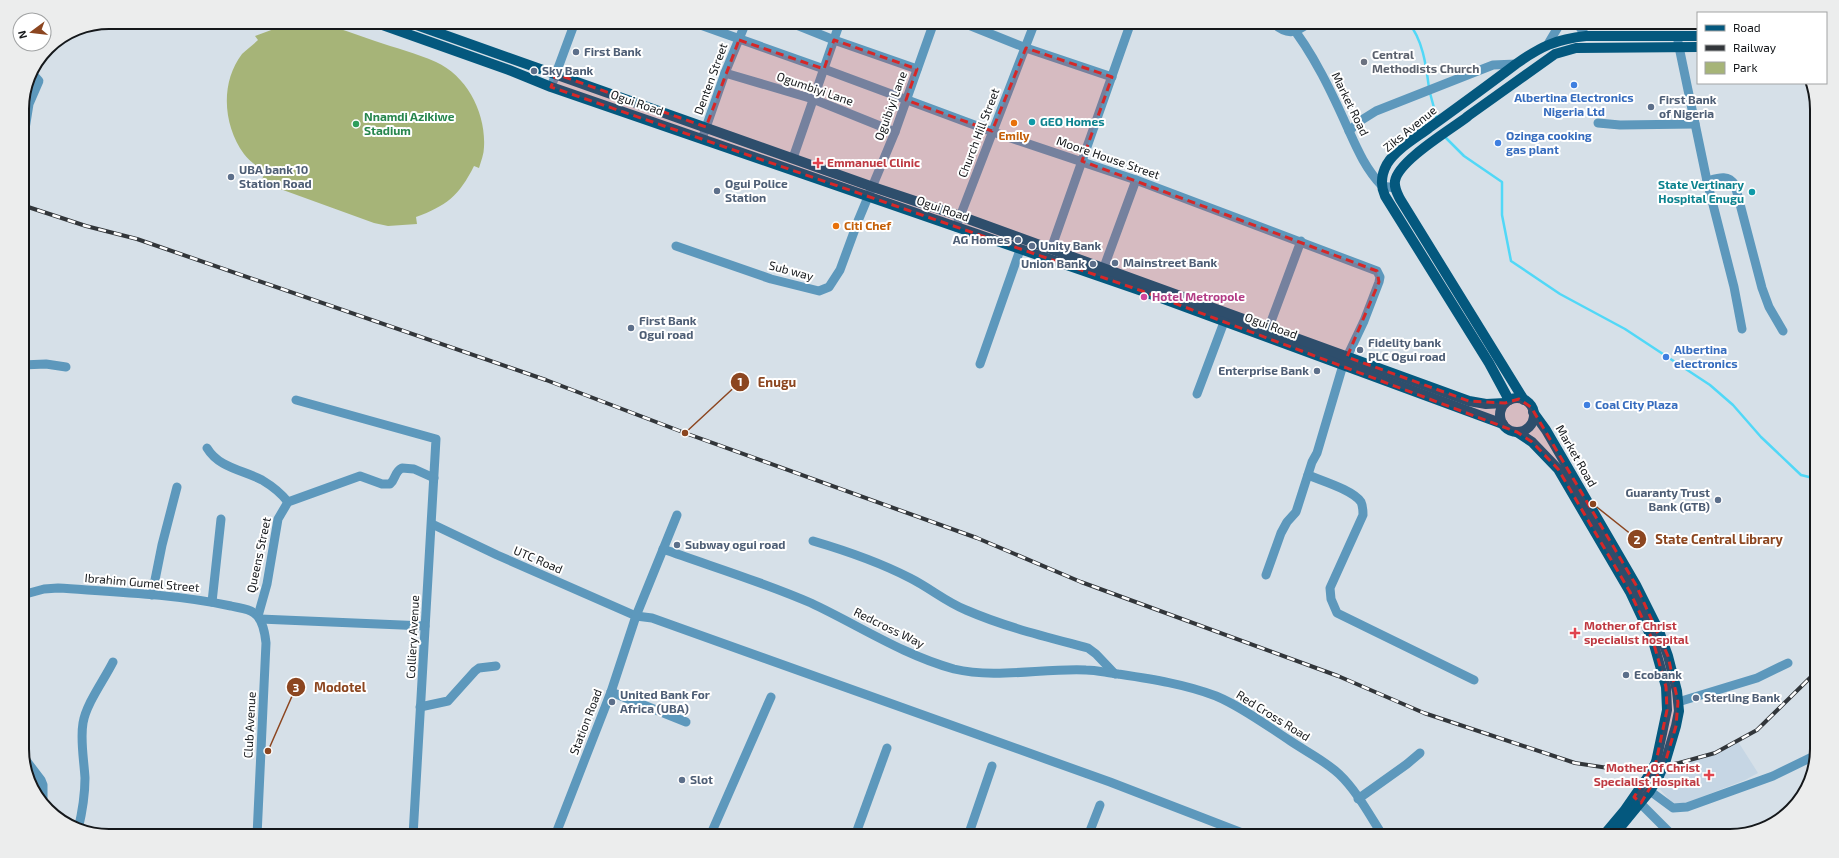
<svg xmlns="http://www.w3.org/2000/svg" width="1839" height="858" viewBox="0 0 1839 858" font-family="'Exo 2',sans-serif">
<style>
.built{fill:#c6d6e4}
.green{fill:#a6b478}
.lines{fill:none;stroke-linecap:round;stroke-linejoin:round}
.stream{stroke:#51d8f7;stroke-width:2.5}
.street{stroke:#5d98bc;stroke-width:9}
.primary{stroke:#04587e;stroke-width:10}
.rail-casing{stroke:#32363a;stroke-width:4}
.rail{stroke:#fff;stroke-width:2.5;stroke-dasharray:8;stroke-linecap:butt}
.primary-bridge{stroke:#04587e;stroke-width:10}
.marked{fill:#d62828;fill-opacity:0.2;stroke:#d62828;stroke-width:3;stroke-dasharray:8 5;stroke-linejoin:round}
.service-dot{fill:#5c6f8a;stroke:#fff;stroke-width:1.5}
.worship-dot{fill:#6b7280;stroke:#fff;stroke-width:1.5}
.shop-dot{fill:#3f7fe0;stroke:#fff;stroke-width:1.5}
.culture-dot{fill:#0f9aa8;stroke:#fff;stroke-width:1.5}
.food-dot{fill:#e8710a;stroke:#fff;stroke-width:1.5}
.leisure-dot{fill:#2e9e5b;stroke:#fff;stroke-width:1.5}
.health-dot{fill:#e0444e;stroke:#fff;stroke-width:1.5}
.hotel-dot{fill:#d1479c;stroke:#fff;stroke-width:1.5}
.labels{text-anchor:middle;stroke-width:4;stroke-linejoin:round;paint-order:stroke}
.service-label{font-size:12px;font-weight:bold;fill:#4e5e75;stroke:#fff;text-anchor:start}
.worship-label{font-size:12px;font-weight:bold;fill:#5b616d;stroke:#fff;text-anchor:start}
.street-label{font-size:12px;fill:#15181b;stroke:#fff}
.shop-label{font-size:12px;font-weight:bold;fill:#366cbe;stroke:#fff;text-anchor:start}
.leisure-label{font-size:12px;font-weight:bold;fill:#27864d;stroke:#fff;text-anchor:start}
.culture-label{font-size:12px;font-weight:bold;fill:#0d838f;stroke:#fff;text-anchor:start}
.food-label{font-size:12px;font-weight:bold;fill:#c56008;stroke:#fff}
.health-label{font-size:12px;font-weight:bold;fill:#be3a42;stroke:#fff;text-anchor:start}
.hotel-label{font-size:12px;font-weight:bold;fill:#b23c85;stroke:#fff;text-anchor:start}
.rim{fill:none;stroke:#15181b;stroke-width:2}
.leader{fill:none;stroke:#8c4620;stroke-width:1.5}
.callout-dot{fill:#8c4620;stroke:#fff;stroke-width:1.5}
.mark-label{font-size:12px;text-anchor:middle;font-weight:bold;fill:#fff}
.callout-label{font-size:13px;text-anchor:middle;font-weight:bold;fill:#8c4620;stroke:#fff;stroke-width:4;stroke-linejoin:round;paint-order:stroke}
</style>
<rect width="100%" height="100%" fill="#d6e0e8"/>
<polygon class="built" points="1737,740 1758,773 1745,780 1676,807 1657,786 1657,782 1669,768 1678,764 1711,755"/>
<path class="green" d="M 293,22 C 322,20 348,32 375,41 C 395,48 416,53 436,62 C 467,76 486,113 484,147 C 484,154 481,161 479,168 L 474,166 C 459,196 446,206 416,217 L 417,224 L 388,226 L 374,223 L 261,182 L 265,172 C 258,167 249,161 244,154 C 223,125 220,83 242,54 C 247,49 253,45 258,40 L 255,36 Z"/>
<g class="lines">
<g class="stream">
<path d="M 1408,22 C 1423,40 1426,65 1429,88"/>
<polyline points="1430,93 1437,119"/>
<polyline points="1444,136 1464,156 1502,182 1502,215 1511,261 1560,294 1625,329 1710,385 1733,405 1761,437 1801,475 1817,479"/>
</g>
<g class="street">
<polyline points="692,22 824,69 996,133 1136,180 1377,271 1380,277 1379,282 1364,321 1347,357"/>
<polyline points="789,22 834,40 917,69"/>
<polyline points="961,22 1026,48 1112,77"/>
<path d="M 1272,22 C 1287,36 1295,34 1310,22"/>
<path d="M 1288,22 C 1313,52 1333,95 1349,131 C 1358,151 1366,169 1382,186 L 1395,188"/>
<polyline points="1576,22 1586,36"/>
<polyline points="1678,42 1707,181 1734,287 1742,329"/>
<polyline points="1548,44 1561,22"/>
<polyline points="725,73 813,99 895,132"/>
<polyline points="551,87 575,22"/>
<polyline points="1598,123 1620,125 1695,124"/>
<polyline points="1349,131 1360,121 1376,111 1470,74 1493,65 1516,64"/>
<polyline points="22,132 25,129 29,104 39,81 31,72"/>
<polyline points="702,139 725,73 746,22"/>
<polyline points="793,158 840,22"/>
<path d="M 1707,181 C 1718,178 1728,174 1735,185 L 1762,288 L 1769,307 L 1783,331"/>
<polyline points="956,227 1035,22"/>
<polyline points="676,246 771,279 819,291 829,287 840,270 858,221 895,132 934,22"/>
<polyline points="1051,249 1131,22"/>
<polyline points="1104,267 1136,180"/>
<polyline points="1269,327 1301,241"/>
<polyline points="980,364 1020,250"/>
<polyline points="22,365 46,364 66,367"/>
<polyline points="1197,394 1224,322"/>
<polyline points="296,400 436,439 413,836"/>
<path d="M 207,448 C 219,468 243,470 262,480 C 272,486 281,493 288,502"/>
<path d="M 1308,475 C 1322,481 1353,490 1361,502 C 1363,506 1363,511 1363,515 L 1330,588 L 1331,599 L 1337,613 L 1474,680"/>
<polyline points="432,524 497,555 636,616 652,618 1110,782 1250,836"/>
<path d="M 813,541 C 847,551 879,562 910,578 C 930,588 946,602 966,610 C 1005,627 1047,637 1088,648 L 1096,654 L 1115,674"/>
<path d="M 663,549 C 713,567 763,582 811,603 C 858,625 903,655 954,669 C 995,679 1043,668 1086,670 C 1097,670 1107,673 1118,674 C 1151,679 1185,684 1216,696 C 1242,707 1266,725 1289,740 C 1305,751 1324,760 1339,774 C 1357,791 1370,816 1383,836"/>
<polyline points="1266,575 1281,533 1287,522 1296,512 1312,462 1317,453 1343,365"/>
<path d="M 22,595 L 44,589 L 58,588 C 116,592 175,594 231,606 C 238,608 248,608 254,613 C 263,619 265,633 266,643 L 257,836"/>
<polyline points="152,595 162,545 177,487"/>
<polyline points="212,602 221,519"/>
<path d="M 258,616 L 267,584 L 278,519 L 288,502 L 360,476 L 382,484 L 390,484 C 396,479 394,472 402,468 L 414,469 L 434,478"/>
<polyline points="260,619 425,626"/>
<polyline points="611,692 686,722"/>
<polyline points="1678,702 1757,678 1788,663"/>
<polyline points="420,707 448,701 475,671 479,668 496,666"/>
<polyline points="22,755 41,780 43,785 43,803"/>
<polyline points="1650,791 1673,808 1687,807 1773,776 1816,755"/>
<polyline points="1635,798 1673,836"/>
<polyline points="1358,799 1407,764 1420,753"/>
<path d="M 78,830 C 82,813 85,796 85,778 C 84,760 80,740 83,723 C 86,704 104,680 113,662"/>
<polyline points="555,836 611,692 636,616 677,515"/>
<polyline points="710,836 771,697"/>
<polyline points="855,836 887,748"/>
<polyline points="968,836 992,766"/>
<polyline points="1088,836 1100,805"/>
</g>
<g class="primary">
<polyline points="374,22 509,70 551,87 1142,291 1503,424"/>
<polyline points="408,22 873,187 960,216 1469,401 1486,404 1505,403"/>
<polyline points="1468,116 1555,54 1576,48 1698,47"/>
<path d="M 1467,117 C 1450,130 1398,161 1395,181 C 1394,188 1397,193 1400,199 L 1524,400"/>
<circle cx="1517" cy="415" r="17"/>
<path d="M 1509,400 L 1489,363 L 1385,196 C 1380,185 1381,175 1387,164 C 1396,149 1416,138 1429,128 C 1458,107 1487,86 1516,64 C 1540,47 1556,39 1586,36 L 1698,36"/>
<polyline points="1533,412 1546,430 1636,585 1659,631 1668,656 1677,691 1679,711 1676,726 1665,763"/>
<polyline points="1517,432 1532,442 1558,469 1630,592 1653,641 1666,687 1667,710 1656,762"/>
<polyline points="1603,836 1624,811 1649,775"/>
<polyline points="1613,836 1650,791 1659,776"/>
</g>
<g class="rail-casing">
<polyline id="rail" points="22,205 86,226 137,239 546,380 685,433 977,538 1081,582 1338,676 1424,713 1575,763 1615,769 1643,770 1679,763 1715,753 1757,730 1817,671"/>
</g>
<use href="#rail" class="rail"/>
<g class="primary-bridge">
<polyline points="1649,775 1656,762"/>
<polyline points="1659,776 1665,763"/>
</g>
</g>
<path class="marked" d="M 739,40 L 824,69 L 834,40 L 917,69 L 906,100 L 992,131 L 1026,48 L 1112,77 L 1082,161 L 1377,271 L 1379,282 L 1347,357 L 1469,401 L 1505,403 L 1519,399 L 1531,407 L 1636,585 L 1668,656 L 1678,702 L 1676,726 L 1665,763 L 1641,803 L 1634,797 L 1656,762 L 1667,710 L 1666,687 L 1653,641 L 1630,592 L 1558,469 L 1532,442 L 1517,432 L 1142,291 L 551,87 L 556,74 L 706,127 Z"/>
<g class="service-dot">
<circle cx="576" cy="52" r="4"/>
<circle cx="534" cy="71" r="4"/>
<circle cx="1651" cy="107" r="4"/>
<circle cx="231" cy="177" r="4"/>
<circle cx="717" cy="191" r="4"/>
<circle cx="1018" cy="240" r="4"/>
<circle cx="1032" cy="246" r="4"/>
<circle cx="1115" cy="263" r="4"/>
<circle cx="1093" cy="264" r="4"/>
<circle cx="631" cy="328" r="4"/>
<circle cx="1360" cy="350" r="4"/>
<circle cx="1317" cy="371" r="4"/>
<circle cx="1718" cy="500" r="4"/>
<circle cx="677" cy="545" r="4"/>
<circle cx="1626" cy="675" r="4"/>
<circle cx="1696" cy="698" r="4"/>
<circle cx="612" cy="702" r="4"/>
<circle cx="682" cy="780" r="4"/>
</g>
<circle class="worship-dot" cx="1364" cy="62" r="4"/>
<g class="shop-dot">
<circle cx="1574" cy="85" r="4"/>
<circle cx="1498" cy="143" r="4"/>
<circle cx="1666" cy="357" r="4"/>
<circle cx="1587" cy="405" r="4"/>
</g>
<g class="culture-dot">
<circle cx="1032" cy="122" r="4"/>
<circle cx="1752" cy="192" r="4"/>
</g>
<g class="food-dot">
<circle cx="1014" cy="123" r="4"/>
<circle cx="836" cy="226" r="4"/>
</g>
<circle class="leisure-dot" cx="356" cy="124" r="4"/>
<g class="health-dot">
<path d="M816 157h4v4h4v4h-4v4h-4v-4h-4v-4h4z"/>
<path d="M1573 627h4v4h4v4h-4v4h-4v-4h-4v-4h4z"/>
<path d="M1707 769h4v4h4v4h-4v4h-4v-4h-4v-4h4z"/>
</g>
<circle class="hotel-dot" cx="1144" cy="297" r="4"/>
<g class="labels">
<g class="service-label">
<text x="584" y="56">First Bank</text>
<text x="542" y="75">Sky Bank</text>
<text x="1659" y="104">First Bank<tspan x="1659" dy="14">of Nigeria</tspan></text>
<text x="239" y="174">UBA bank 10<tspan x="239" dy="14">Station Road</tspan></text>
<text x="725" y="188">Ogui Police<tspan x="725" dy="14">Station</tspan></text>
<text x="1010" y="244" text-anchor="end">AG Homes</text>
<text x="1040" y="250">Unity Bank</text>
<text x="1123" y="267">Mainstreet Bank</text>
<text x="1085" y="268" text-anchor="end">Union Bank</text>
<text x="639" y="325">First Bank<tspan x="639" dy="14">Ogui road</tspan></text>
<text x="1368" y="347">Fidelity bank<tspan x="1368" dy="14">PLC Ogui road</tspan></text>
<text x="1309" y="375" text-anchor="end">Enterprise Bank</text>
<text x="1710" y="497" text-anchor="end">Guaranty Trust<tspan x="1710" dy="14">Bank (GTB)</tspan></text>
<text x="685" y="549">Subway ogui road</text>
<text x="1634" y="679">Ecobank</text>
<text x="620" y="699">United Bank For<tspan x="620" dy="14">Africa (UBA)</tspan></text>
<text x="1704" y="702">Sterling Bank</text>
<text x="690" y="784">Slot</text>
</g>
<g class="worship-label">
<text x="1372" y="59">Central<tspan x="1372" dy="14">Methodists Church</tspan></text>
</g>
<g class="street-label">
<text transform="translate(711 79) rotate(-70)" y="4">Denten Street</text>
<text transform="translate(815 89) rotate(19)" y="4">Ogumbiyi Lane</text>
<text transform="translate(637 103) rotate(19)" y="4">Ogui Road</text>
<text transform="translate(1350 104) rotate(64)" y="4">Market Road</text>
<text transform="translate(891 106) rotate(-70)" y="4">Oguibiyi Lane</text>
<text transform="translate(1410 129) rotate(-39)" y="4">Ziks Avenue</text>
<text transform="translate(979 133) rotate(-69)" y="4">Church Hill Street</text>
<text transform="translate(1108 158) rotate(19)" y="4">Moore House Street</text>
<text transform="translate(943 209) rotate(19)" y="4">Ogui Road</text>
<text transform="translate(791 271) rotate(15)" y="4">Sub way</text>
<text transform="translate(1271 326) rotate(20)" y="4">Ogui Road</text>
<text transform="translate(1576 456) rotate(60)" y="4">Market Road</text>
<text transform="translate(259 555) rotate(-78)" y="4">Queens Street</text>
<text transform="translate(538 560) rotate(23)" y="4">UTC Road</text>
<text transform="translate(142 583) rotate(5)" y="4">Ibrahim Gumel Street</text>
<text transform="translate(889 628) rotate(26)" y="4">Redcross Way</text>
<text transform="translate(413 637) rotate(-87)" y="4">Colliery Avenue</text>
<text transform="translate(1273 716) rotate(32)" y="4">Red Cross Road</text>
<text transform="translate(586 722) rotate(-69)" y="4">Station Road</text>
<text transform="translate(250 725) rotate(-87)" y="4">Club Avenue</text>
</g>
<g class="shop-label">
<text x="1574" y="102" text-anchor="middle">Albertina Electronics<tspan x="1574" dy="14">Nigeria Ltd</tspan></text>
<text x="1506" y="140">Ozinga cooking<tspan x="1506" dy="14">gas plant</tspan></text>
<text x="1674" y="354">Albertina<tspan x="1674" dy="14">electronics</tspan></text>
<text x="1595" y="409">Coal City Plaza</text>
</g>
<g class="leisure-label">
<text x="364" y="121">Nnamdi Azikiwe<tspan x="364" dy="14">Stadium</tspan></text>
</g>
<g class="culture-label">
<text x="1040" y="126">GEO Homes</text>
<text x="1744" y="189" text-anchor="end">State Vertinary<tspan x="1744" dy="14">Hospital Enugu</tspan></text>
</g>
<g class="food-label">
<text x="1014" y="140">Emily</text>
<text x="844" y="230" text-anchor="start">Citi Chef</text>
</g>
<g class="health-label">
<text x="827" y="167">Emmanuel Clinic</text>
<text x="1584" y="630">Mother of Christ<tspan x="1584" dy="14">specialist hospital</tspan></text>
<text x="1700" y="772" text-anchor="end">Mother Of Christ<tspan x="1700" dy="14">Specialist Hospital</tspan></text>
</g>
<g class="hotel-label">
<text x="1152" y="301">Hotel Metropole</text>
</g>
</g>
<path d="M0 0H1839V858H0ZM109 29H1730A80 80 0 0 1 1810 109V749A80 80 0 0 1 1730 829H109A80 80 0 0 1 29 749V109A80 80 0 0 1 109 29Z" fill="#eceded" fill-rule="evenodd"/>
<path class="rim" d="M109 29H1730A80 80 0 0 1 1810 109V749A80 80 0 0 1 1730 829H109A80 80 0 0 1 29 749V109A80 80 0 0 1 109 29Z"/>
<path class="leader" d="M685 433L740 382M1593 504L1637 539M268 751L296 687"/>
<g class="callout-dot">
<circle cx="685" cy="433" r="4"/>
<circle cx="1593" cy="504" r="4"/>
<circle cx="268" cy="751" r="4"/>
<circle cx="740" cy="382" r="10"/>
<circle cx="1637" cy="539" r="10"/>
<circle cx="296" cy="687" r="10"/>
</g>
<g class="mark-label">
<text x="740" y="386">1</text>
<text x="1637" y="544">2</text>
<text x="296" y="692">3</text>
</g>
<g class="callout-label">
<text x="777" y="387">Enugu</text>
<text x="1719" y="544">State Central Library</text>
<text x="340" y="692">Modotel</text>
</g>
<rect x="1697" y="12" width="130" height="72" fill="#ffffff" stroke="#a1a3a4"/>
<rect x="1705" y="25" width="20" height="6" fill="#04587e" stroke="#a1a3a4"/>
<text x="1733" y="32" font-size="12" fill="#15181b">Road</text>
<rect x="1705" y="45" width="20" height="6" fill="#32363a" stroke="#a1a3a4"/>
<text x="1733" y="52" font-size="12" fill="#15181b">Railway</text>
<rect x="1705" y="62" width="20" height="12" fill="#a6b478" stroke="#a1a3a4"/>
<text x="1733" y="72" font-size="12" fill="#15181b">Park</text>
<g transform="translate(32 32) rotate(255)"><circle r="19" fill="#ffffff" stroke="#a1a3a4"/>
<path d="M0-3L7 15L0 10L-7 15Z" fill="#8c4620"/>
<text y="-6" font-size="11" font-weight="bold" text-anchor="middle" fill="#15181b">N</text>
</g>
</svg>
